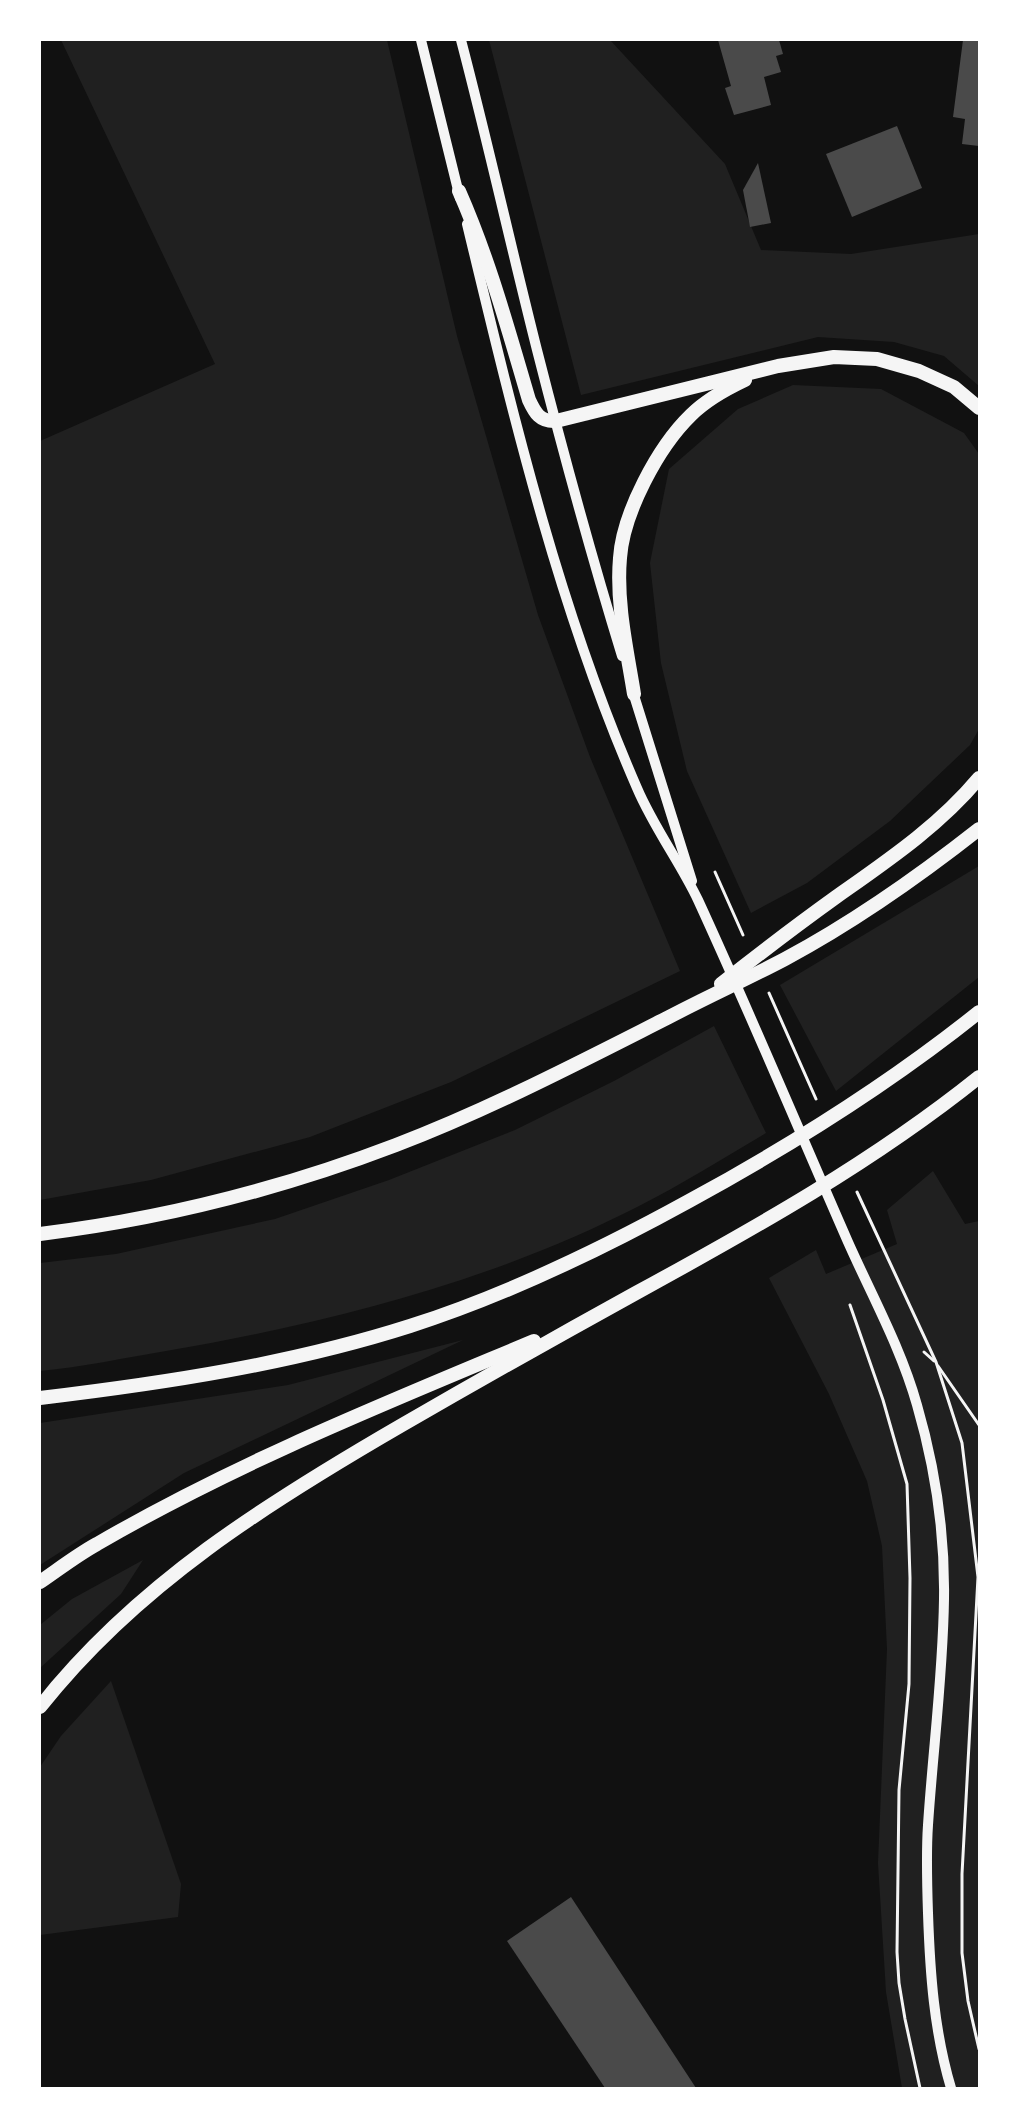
<svg xmlns="http://www.w3.org/2000/svg" width="1019" height="2128" viewBox="0 0 1019 2128" font-family="Quicksand,sans-serif">
<style>
.green{fill:#202020}
.building{fill:#4a4a4a}
.lines{fill:none;stroke-linecap:round;stroke-linejoin:round}
.path{stroke:#f5f5f5;stroke-width:3}
.secondary{stroke:#f5f5f5;stroke-width:10}
.trunk{stroke:#f5f5f5;stroke-width:14}
</style>
<rect width="100%" height="100%" fill="#111"/>
<g class="green">
<polygon points="61,40 387,40 457,336 538,615 590,757 680,971 451,1082 310,1137 151,1180 40,1200 40,441 215,364"/>
<polygon points="489,40 610,40 725,164 761,250 851,254 979,234 979,386 944,356 894,342 818,337 581,395"/>
<polygon points="793,385 881,389 964,433 979,454 979,729 970,745 890,821 807,883 751,913 687,771 661,663 650,563 669,469 738,409"/>
<polygon points="979,866 979,977 836,1091 780,985"/>
<path d="M 714,1026 L 766,1133 C 724,1158 682,1184 639,1206 C 491,1282 328,1323 166,1351 C 124,1358 82,1367 40,1371 L 40,1263 L 116,1254 L 275,1219 L 389,1180 L 515,1130 L 614,1081 Z"/>
<polygon points="933,1171 965,1224 979,1221 979,2088 902,2088 886,1992 878,1863 887,1649 882,1546 867,1481 829,1394 769,1278 816,1250 826,1274 897,1244 887,1210"/>
<polygon points="463,1340 184,1473 40,1565 40,1423 288,1385"/>
<polygon points="143,1560 121,1594 40,1668 40,1625 72,1599"/>
<polygon points="111,1681 181,1884 178,1917 40,1935 40,1767 61,1736"/>
</g>
<g class="building">
<polygon points="718,40 779,40 783,54 776,56 781,72 764,77 771,105 734,115 725,88 731,86"/>
<polygon points="963,40 979,40 979,146 962,144 965,119 953,117"/>
<polygon points="897,126 922,188 852,217 826,154"/>
<polygon points="758,163 771,223 750,227 743,190"/>
<polygon points="571,1897 696,2088 605,2088 507,1941"/>
</g>
<g class="lines">
<g class="path">
<polyline points="715,872 743,935"/>
<polyline points="769,993 816,1099"/>
<polyline points="857,1192 936,1362 962,1443 978,1577 962,1874 962,1953 968,2001 979,2049"/>
<polyline points="850,1305 883,1400 907,1484 910,1578 909,1684 899,1790 897,1952 899,1983 905,2019 920,2088"/>
<polyline points="924,1352 934,1361"/>
<polyline points="938,1366 979,1425"/>
</g>
<g class="secondary">
<polyline points="421,40 460,198"/>
<path d="M 461,40 C 488,143 511,247 537,350 C 563,452 591,555 622,656"/>
<path d="M 467,224 C 513,415 558,607 637,788 C 654,828 680,862 698,900 C 750,1013 798,1128 848,1242 C 872,1296 901,1348 917,1405 C 935,1467 945,1534 944,1599 C 943,1675 933,1749 928,1825 C 926,1854 927,1884 928,1913 C 930,1973 934,2031 951,2088"/>
<polyline points="632,689 692,881"/>
</g>
<g class="trunk">
<path d="M 459,191 C 489,259 508,329 529,400 C 535,413 540,422 556,421 L 778,366 L 834,357 L 877,359 L 919,371 L 954,387 L 979,408"/>
<path d="M 634,694 C 627,650 616,603 620,558 C 623,513 658,447 691,415 C 706,400 726,389 745,380"/>
<path d="M 721,984 C 759,954 797,925 836,897 C 887,861 939,826 979,778"/>
<path d="M 40,1234 C 162,1219 281,1189 396,1145 C 490,1109 580,1062 669,1017 C 707,997 747,979 785,959 C 854,922 918,877 979,829"/>
<path d="M 40,1398 C 165,1383 291,1364 410,1326 C 507,1295 600,1250 689,1201 C 790,1146 889,1084 979,1012"/>
<path d="M 40,1582 C 59,1569 77,1555 97,1544 C 236,1463 386,1403 534,1341"/>
<path d="M 40,1707 C 137,1584 269,1502 402,1425 C 480,1380 558,1336 636,1293 C 755,1228 873,1162 979,1077"/>
</g>
</g>
<rect width="1019" height="2128" fill="none" stroke="#ffffff" stroke-width="82"/>
</svg>
